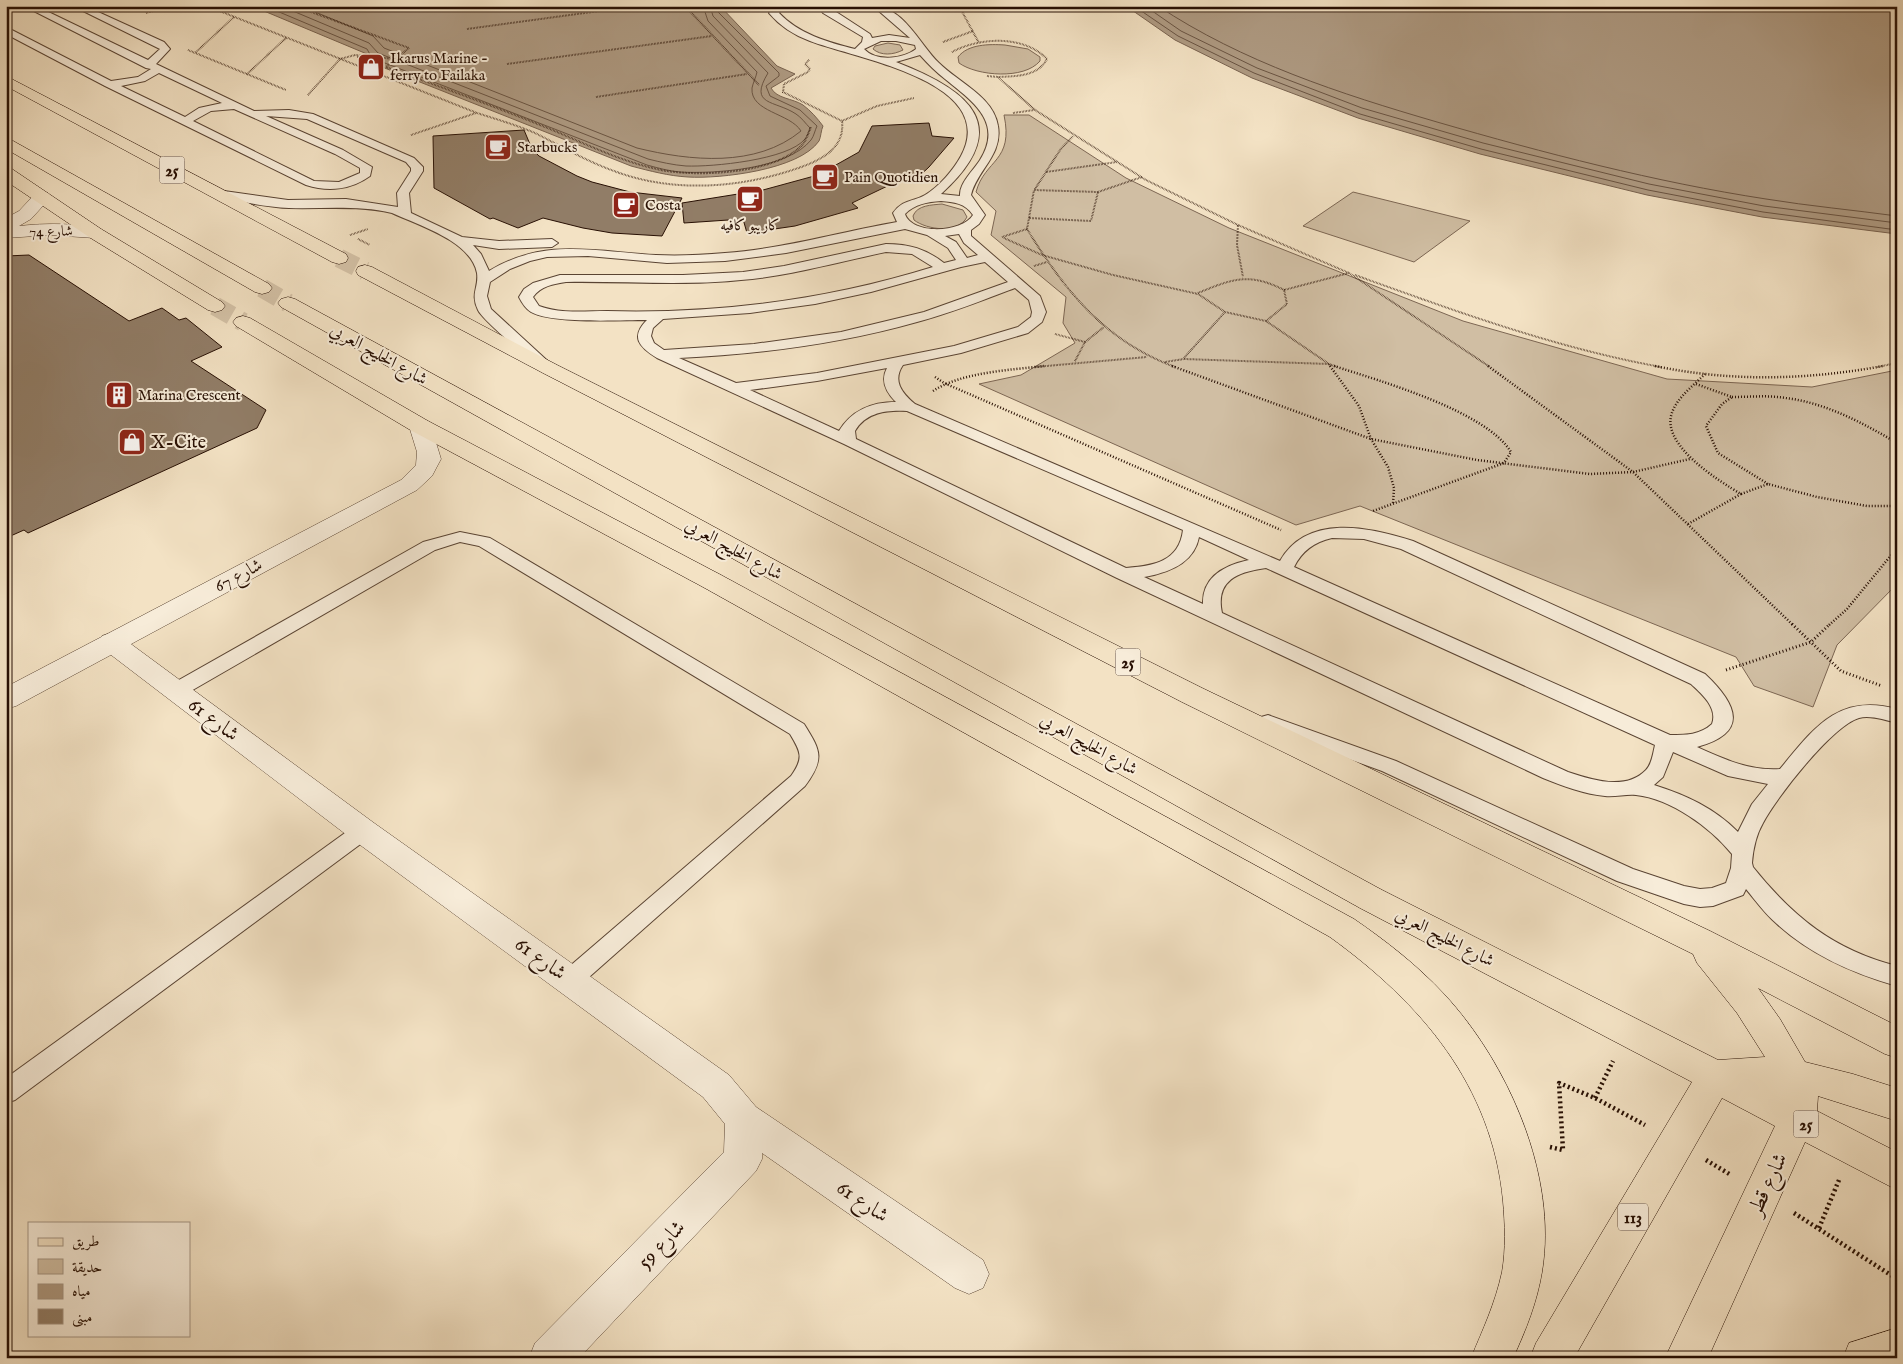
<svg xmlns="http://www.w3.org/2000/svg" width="1903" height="1364" viewBox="0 0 1903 1364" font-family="'IM FELL English',Amiri,serif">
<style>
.green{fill:#d0bea3;stroke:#7c6653}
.water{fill:#ae9a82;stroke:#78624f}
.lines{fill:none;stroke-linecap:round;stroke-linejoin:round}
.shore{stroke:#6a5442;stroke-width:1}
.building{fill:#917d67;stroke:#270f03}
.primary-tunnel{stroke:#d4c2a7;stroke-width:19;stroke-dasharray:19 9;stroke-linecap:butt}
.service-casing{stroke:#5a4433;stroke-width:2}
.minor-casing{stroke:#5a4433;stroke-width:1}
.tertiary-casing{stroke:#5a4433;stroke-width:1}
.primary-casing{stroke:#270f03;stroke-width:1}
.path-far3{stroke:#270f03;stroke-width:2;stroke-dasharray:0.5 1;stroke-linecap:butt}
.path-far2{stroke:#270f03;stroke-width:2.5;stroke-dasharray:1 2;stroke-linecap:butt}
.path-far1{stroke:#270f03;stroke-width:3;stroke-dasharray:1 2.5;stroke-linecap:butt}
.path{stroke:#270f03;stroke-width:4.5;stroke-dasharray:2 3;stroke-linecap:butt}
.service{fill:#f7ecd9;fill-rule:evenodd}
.minor{fill:#f7ecd9;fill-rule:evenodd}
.tertiary{fill:#f7ecd9;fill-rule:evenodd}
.primary{fill:#f3e2c4;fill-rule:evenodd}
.labels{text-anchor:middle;stroke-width:4;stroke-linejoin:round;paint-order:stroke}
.far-poi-label{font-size:15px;fill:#270f03;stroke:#f7ecd9;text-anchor:start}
.far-street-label{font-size:15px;fill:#270f03;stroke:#f7ecd9}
.shield{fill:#f7ecd9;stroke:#655143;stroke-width:1}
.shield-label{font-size:16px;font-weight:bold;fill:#270f03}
.street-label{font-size:18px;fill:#270f03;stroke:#f7ecd9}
.poi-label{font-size:18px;fill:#270f03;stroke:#f7ecd9;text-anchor:start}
.near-street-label{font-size:21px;fill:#270f03;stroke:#f7ecd9}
</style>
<rect width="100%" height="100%" fill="#f3e2c4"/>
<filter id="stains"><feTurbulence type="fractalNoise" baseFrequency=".004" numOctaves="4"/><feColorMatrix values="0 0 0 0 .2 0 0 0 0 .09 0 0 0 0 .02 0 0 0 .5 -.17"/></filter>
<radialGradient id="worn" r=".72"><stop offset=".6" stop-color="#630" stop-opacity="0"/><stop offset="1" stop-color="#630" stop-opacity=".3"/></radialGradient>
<g class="green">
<path d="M 888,43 L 900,45 L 903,50 C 893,55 881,56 873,49 L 875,46 Z"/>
<path d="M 1005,45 L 1028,49 L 1040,57 L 1040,61 C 1024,80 977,76 959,63 L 958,57 C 968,44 989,44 1005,45 Z"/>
<path d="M 1004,115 L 1029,115 L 1126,178 L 1229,228 L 1463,321 L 1667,379 L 1812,387 L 1897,370 L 1897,584 L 1837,645 L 1813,707 L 1754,686 L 1736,657 L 1360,506 L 1296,525 L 979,384 L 1021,375 L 1075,343 L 1063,323 L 1066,297 L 991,235 L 996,211 L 976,192 C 985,159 1014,162 1004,115 Z"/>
<polygon points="1353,192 1470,221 1414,262 1303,226"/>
<path d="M 942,204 L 963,210 L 967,217 C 958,234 927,230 914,220 L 913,216 C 917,205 932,205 942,204 Z"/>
</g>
<g class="water">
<path d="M 252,6 L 720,6 L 777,66 L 795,74 L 771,88 C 777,99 792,98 803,105 C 811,111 817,118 823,126 C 821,130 821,137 819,141 C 799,170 720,179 688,177 C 669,176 650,171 631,166 L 357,57 L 367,54 Z"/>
<polygon points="1126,6 1897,6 1897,156 1895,160 1897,167 1897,234 1762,217 1647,195 1480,154 1358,118 1252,78 1175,40"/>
</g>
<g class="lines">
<g class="shore">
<path d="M 265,6 L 367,49 L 372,58 L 647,165 C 658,168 669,171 680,172 C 715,174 788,169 811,140 C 814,136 815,130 817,126 L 800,110 L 770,96 L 766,86 L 779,76 L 779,73 L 718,12 L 717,6"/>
<path d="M 281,6 L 369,43 L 378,53 L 648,159 C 660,162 673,165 686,166 C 712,167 788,160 805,139 C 807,136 809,131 810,128 C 806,124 801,117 796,114 C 775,100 748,106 768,73 L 713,16 L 710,6"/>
<path d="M 301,6 L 373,36 L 384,48 L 637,148 C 690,161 756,168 801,131 C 790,113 750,112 752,88 C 753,83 756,77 757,72 L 708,21 L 703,6"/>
<polyline points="1134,6 1178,36 1254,73 1360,114 1481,149 1648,190 1763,212 1897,230"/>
<polyline points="1145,6 1181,31 1257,68 1362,108 1483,143 1649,184 1764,206 1897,223"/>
<path d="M 1158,6 C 1242,62 1341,94 1437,122 C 1544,153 1655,182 1766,199 C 1809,206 1853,210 1897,216"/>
</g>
</g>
<g class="building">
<polygon points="929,123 932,136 954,138 929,167 913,182 900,180 852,203 858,208 795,226 747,233 743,219 684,223 682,203 763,190 818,175 859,152 872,126"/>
<polygon points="524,130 532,149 539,156 577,176 592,182 630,192 682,198 662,236 612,233 583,228 543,218 518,228 493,218 490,219 434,188 433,136"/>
<polygon points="29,255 129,321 162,308 179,320 186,318 222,347 191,361 266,410 257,428 28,533 24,530 6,538 6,256"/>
</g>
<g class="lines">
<g class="primary-tunnel">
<polyline points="339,258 365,271"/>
<polyline points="262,288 288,303"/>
<polyline points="215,306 243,322"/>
</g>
<g class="service-casing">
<g id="service">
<polygon points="6,6 14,6 6,10"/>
<path d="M 24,6 L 36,6 L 148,60 L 160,49 L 73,6 L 85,6 L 164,42 L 170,49 L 156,64 L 254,111 L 289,110 L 313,114 L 414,158 L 423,167 L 423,171 L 409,193 L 411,213 L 462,237 L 499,241 L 552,239 L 558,243 L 552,247 L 499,249 L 473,245 L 481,254 L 489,271 C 545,237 596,252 656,255 C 679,256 702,255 725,253 C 783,249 840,232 897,222 L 893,213 C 903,199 913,202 925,195 C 939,187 954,169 961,156 C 1001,81 853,58 810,41 C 794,35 780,26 769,13 L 773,6 L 784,6 L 779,13 C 799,34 827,42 855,49 L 862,42 L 863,37 L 823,13 L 818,6 L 827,6 L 870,34 L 872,38 L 889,35 L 910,38 L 873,6 C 903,6 920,45 939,63 C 958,82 994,97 998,126 C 1003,155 977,170 971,195 L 985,215 L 979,224 L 971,230 L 971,236 L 1040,296 L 1046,312 L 1042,322 L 1028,333 L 961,353 L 903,365 C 892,381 902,393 915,404 L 1280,561 C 1307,513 1370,527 1413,541 L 1705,674 C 1737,704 1750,733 1697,747 C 1724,759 1749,771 1780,769 C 1814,728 1838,693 1897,709 L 1897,723 C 1885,720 1870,715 1859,718 C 1832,726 1776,798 1763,823 C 1756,835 1753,850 1752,863 L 1753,867 C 1793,917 1834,950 1897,966 L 1897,986 C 1852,973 1811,955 1777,924 C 1765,914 1756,901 1746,889 L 1743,895 L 1713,906 L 1700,907 L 1684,904 L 1617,881 L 1382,771 L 1261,727 L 1258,722 L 1261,717 L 1268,715 L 1396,761 L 1633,869 L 1684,886 L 1700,889 L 1712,888 L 1726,883 L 1731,868 L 1732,854 C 1710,827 1671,799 1636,795 C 1626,794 1616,797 1605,796 C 1584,794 1563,786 1543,778 L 1117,578 L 844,444 L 657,358 C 639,347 630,337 647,320 C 620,320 552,324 531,312 C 525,308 522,303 519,297 L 524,289 L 533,283 L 560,275 L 683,275 L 743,272 L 784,266 L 886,244 C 909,244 926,249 944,263 L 956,260 L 948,248 L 927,235 L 905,229 L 786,253 L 725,261 L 667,263 L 588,256 L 547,257 L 530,261 L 510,269 L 490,282 L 487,296 L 491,309 L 552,365 L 550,368 L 540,368 C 529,358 483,321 478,310 C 470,293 479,288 477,273 C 471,241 418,225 392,213 C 358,205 324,209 289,208 C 265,207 241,201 217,198 L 211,194 L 217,190 L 288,200 L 346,199 L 398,207 L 397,193 L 411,171 L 411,168 L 406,162 L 307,119 L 266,116 L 343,150 L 372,167 L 370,176 C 351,190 328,192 306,185 L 105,86 L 6,34 L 6,27 L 111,81 L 138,77 L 151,69 L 146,68 ZM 881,41 L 896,41 L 915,45 L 916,49 C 903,59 876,62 864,49 ZM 920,55 C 928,64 936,72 945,79 C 972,101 1004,122 980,160 C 973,171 959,183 960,196 L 941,194 C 1016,126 969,90 896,62 ZM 159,73 L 222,103 L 199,108 L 185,117 L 121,86 L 145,81 ZM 234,109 L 335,154 L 360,168 L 360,173 L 339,182 L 314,181 L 193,121 L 211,111 ZM 941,201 C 954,202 965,203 973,215 C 962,233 912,235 905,214 C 915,204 927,202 941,201 ZM 959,234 L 964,243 L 978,255 L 967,258 L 956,242 L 945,236 ZM 886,252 L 912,254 L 933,267 C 827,300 717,314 607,311 C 585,311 560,314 539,306 L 533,297 C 541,286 553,284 566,282 C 624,281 683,286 741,280 C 790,276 838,262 886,252 ZM 985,262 L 1008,282 L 924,312 L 841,332 L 754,344 L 664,350 L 654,343 L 651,336 L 653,328 L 663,319 L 750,313 L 815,304 L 871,292 L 961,267 ZM 1015,288 L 1029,300 L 1032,312 L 1031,317 L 1018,327 L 954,346 L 817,373 L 736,383 L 679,358 C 760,354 839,344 917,322 C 951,313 983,300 1015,288 ZM 887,368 C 880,381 886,392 896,402 C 871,402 852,410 839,431 L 750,390 L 817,381 ZM 907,411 L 1183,530 C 1179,562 1153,566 1126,568 L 856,439 L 855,431 C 866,412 887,410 907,411 ZM 1199,537 L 1249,560 C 1225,565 1202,577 1203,604 L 1144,577 C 1167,573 1194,564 1199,537 ZM 1332,538 L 1364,539 L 1401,549 L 1691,684 C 1702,694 1718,708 1712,724 C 1700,735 1686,735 1670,735 L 1294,567 C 1302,551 1314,542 1332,538 ZM 1266,568 L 1655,745 C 1653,753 1652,764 1646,770 C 1626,791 1592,780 1568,772 L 1222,613 C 1215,580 1238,572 1266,568 ZM 1673,752 L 1728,776 L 1768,784 L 1752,804 L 1738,832 C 1714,808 1686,795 1654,785 L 1663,777 Z"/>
<path d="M 460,532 L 490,538 L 804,724 C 821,751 825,759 805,786 L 579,986 L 571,989 L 563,986 L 559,979 L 563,972 L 791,776 C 804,758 801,752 790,734 L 479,546 L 460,542 L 435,550 L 184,695 L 177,696 L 170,695 L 168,690 L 170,685 L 423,542 Z"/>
<polygon points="363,823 370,825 373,831 370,837 15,1100 6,1103 6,1078 356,825"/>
</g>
</g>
<g class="minor-casing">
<polygon id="minor" points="111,633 120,636 374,823 729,1075 756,1107 983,1260 989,1274 983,1288 969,1294 955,1288 762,1153 762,1159 756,1171 579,1358 529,1358 535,1343 724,1152 725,1124 703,1097 352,839 102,648 98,642 102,636"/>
</g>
<g class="tertiary-casing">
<g id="tertiary">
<path d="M 42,192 L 48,193 L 51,197 L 31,219 L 19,226 C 46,223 75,223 101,229 L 104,233 L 101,237 L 95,238 L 50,235 L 6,238 L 6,218 L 19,211 L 36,193 Z"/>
<polygon points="420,419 428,421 431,426 441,459 432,476 417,490 16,706 6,709 6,687 401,480 416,465 417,452 409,426 412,421"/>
</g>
</g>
<g class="primary-casing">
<g id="primary">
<polygon points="6,76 346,254 348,258 346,262 339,264 332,262 6,86"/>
<polygon points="6,137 269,284 272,288 269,292 262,294 255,292 6,149"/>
<polygon points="6,168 12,169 101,229 222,302 225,306 222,310 215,312 208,310 89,237 6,181"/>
<polygon points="365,265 372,267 557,365 1202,688 1710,931 1897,1026 1897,1058 1885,1054 1758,988 1780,1019 1805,1062 1853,1074 1897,1088 1897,1121 1818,1096 1817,1111 1897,1152 1897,1190 1805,1142 1708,1358 1665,1358 1775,1126 1722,1098 1574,1358 1530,1358 1536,1343 1692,1082 1360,908 281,307 278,303 281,299 288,297 295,299 1382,890 1718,1060 1765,1057 1737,1013 1697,963 1693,954 1182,702 543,373 358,275 356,271 358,267"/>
<path d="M 243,316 L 250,318 L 428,421 L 721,575 L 1354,919 C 1386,941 1417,965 1444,994 C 1508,1063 1558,1176 1542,1272 C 1537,1302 1526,1330 1513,1358 L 1471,1358 C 1483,1329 1495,1304 1502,1272 C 1506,1249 1505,1224 1503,1201 C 1492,1085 1421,1003 1330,937 L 703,587 L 412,431 L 236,326 L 233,322 L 236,318 Z"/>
<polygon points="1897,1328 1897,1358 1843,1358 1849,1343"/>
</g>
</g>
<g class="path-far3">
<path d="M 207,6 L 477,113 C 496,119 516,125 535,133 C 561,146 586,161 614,171 C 675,194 744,188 804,166 C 825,158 845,146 842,121"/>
<path d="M 295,6 L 409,48 L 386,67 C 441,87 496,107 550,129 C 586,144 622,162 661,170 C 697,177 772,174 800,147 C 806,142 808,134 811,127"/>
<polyline points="685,6 759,85"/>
<polyline points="959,6 979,43"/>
<polyline points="146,13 170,6"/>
<polyline points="467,29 636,6"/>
<polyline points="943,42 973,31"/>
<polyline points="188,50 286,90"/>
<polyline points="196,52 234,17"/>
<path d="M 952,52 C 980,37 1024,35 1047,59 C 1037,77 1016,76 998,77"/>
<polyline points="809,60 805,64 810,69 808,72 784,84 783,92 842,121 877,106 914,98"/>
<polyline points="507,64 712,36"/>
<polyline points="247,74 286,38"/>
<polyline points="987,76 998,77 1035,110 1146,180 1238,225 1349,273 1490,367"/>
<polyline points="308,95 340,59 355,55 395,59"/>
<polyline points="596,97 747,74"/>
<polyline points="1013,113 1034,110"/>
<polyline points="411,135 476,113"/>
<polyline points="1046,172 1117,162"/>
<polyline points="1035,189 1060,150 1073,136"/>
<polyline points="1029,218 1091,221 1098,192"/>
<polyline points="1238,225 1237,245 1243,277"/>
<path d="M 1027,229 C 1065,291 1105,341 1175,367"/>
<polyline points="350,235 368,229"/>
<polyline points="1002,237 1027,229 1034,190 1098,192 1142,177"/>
<polyline points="1004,238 1042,255 1113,275 1198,294 1225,312 1266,321 1329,364 1338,367"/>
<polyline points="358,239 370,245"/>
<polyline points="1034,266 1047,262"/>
<path d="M 1355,275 C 1455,311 1556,348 1661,367"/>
<polyline points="1284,290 1349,273"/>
<path d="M 1198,293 C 1232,279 1249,272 1284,290 L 1287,304 L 1266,321"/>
<polyline points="1055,334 1085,342 1104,327"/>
<polyline points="1184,358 1225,312"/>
<polyline points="1075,361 1085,342"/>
<polyline points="1165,362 1184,359 1329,364 1331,367"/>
<polyline points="1035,367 1147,357"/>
<polyline points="1877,367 1897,363"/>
</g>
<g class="path-far2">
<polyline points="1172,366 1371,439 1477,460 1590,474 1633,472 1690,459"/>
<polyline points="1330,366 1359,406 1371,439 1388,467 1394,488 1393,504"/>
<path d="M 1334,366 C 1380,381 1486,411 1511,452 L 1504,463 L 1373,511"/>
<polyline points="1488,366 1633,472 1793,625"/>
<path d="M 1655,366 C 1731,382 1807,380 1883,366"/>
<polyline points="935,377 944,383 1281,530"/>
<polyline points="1696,384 1732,397 1722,404 1706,426 1718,453 1768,484"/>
<path d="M 933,391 C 962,372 1011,370 1044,366"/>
<path d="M 1732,397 C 1750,397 1768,395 1786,398 C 1826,403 1863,423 1897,443"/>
<polyline points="1741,494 1768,484 1817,497 1867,506 1897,506"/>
<path d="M 1688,524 L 1741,494 C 1719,481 1664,447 1671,416 C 1675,399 1693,386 1705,374"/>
<polyline points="1829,625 1847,609 1897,548"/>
</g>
<g class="path-far1">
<polyline points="1792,624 1841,671 1882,686"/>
<polyline points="1726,670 1811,642 1830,624"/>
</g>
<g class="path">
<polyline points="1595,1098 1613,1061"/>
<polyline points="1550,1147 1563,1150 1559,1083 1595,1098 1645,1125"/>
<polyline points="1706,1160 1731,1175"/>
<polyline points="1794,1213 1897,1279"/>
<polyline points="1819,1228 1839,1180"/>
</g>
<use href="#service" class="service"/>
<use href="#minor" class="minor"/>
<use href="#tertiary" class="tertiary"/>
<use href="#primary" class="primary"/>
</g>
<defs>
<g id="shop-square" transform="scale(1.4375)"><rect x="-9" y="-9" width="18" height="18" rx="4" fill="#8f2418" stroke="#f7ecd9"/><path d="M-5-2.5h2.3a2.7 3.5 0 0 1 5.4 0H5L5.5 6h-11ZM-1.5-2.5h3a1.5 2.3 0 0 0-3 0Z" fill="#fff"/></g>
<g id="cafe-square" transform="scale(1.4375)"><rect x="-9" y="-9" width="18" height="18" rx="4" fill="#8f2418" stroke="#f7ecd9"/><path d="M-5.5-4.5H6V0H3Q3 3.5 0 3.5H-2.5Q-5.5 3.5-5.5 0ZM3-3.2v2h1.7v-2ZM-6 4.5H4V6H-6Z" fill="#fff"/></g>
<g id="building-square" transform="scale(1.4375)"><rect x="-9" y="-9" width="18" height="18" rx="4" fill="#8f2418" stroke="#f7ecd9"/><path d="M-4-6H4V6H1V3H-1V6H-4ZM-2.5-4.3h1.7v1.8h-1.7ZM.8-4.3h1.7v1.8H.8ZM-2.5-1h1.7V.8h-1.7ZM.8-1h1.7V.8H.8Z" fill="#fff"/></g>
</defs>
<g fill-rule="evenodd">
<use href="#shop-square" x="371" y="67"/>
<use href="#cafe-square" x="498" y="147"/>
<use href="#cafe-square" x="825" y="177"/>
<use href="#cafe-square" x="750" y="199"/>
<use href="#cafe-square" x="626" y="205"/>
<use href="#building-square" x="119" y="395"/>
<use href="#shop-square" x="132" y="442"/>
</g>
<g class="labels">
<g class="far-poi-label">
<text x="390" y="63">Ikarus Marine -<tspan x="390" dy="17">ferry to Failaka</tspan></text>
<text x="517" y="152">Starbucks</text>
<text x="844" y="182">Pain Quotidien</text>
<text x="645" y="210">Costa</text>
<text x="750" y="230" text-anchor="middle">كاريبو كافيه</text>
<text x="138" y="400">Marina Crescent</text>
</g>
<g class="far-street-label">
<text transform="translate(51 231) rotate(-1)" y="5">شارع 74</text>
</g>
<g class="shield">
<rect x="159.5" y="156.5" width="25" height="27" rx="4"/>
<rect x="1115.5" y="648.5" width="25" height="27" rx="4"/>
<rect x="1793.5" y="1110.5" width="25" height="27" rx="4"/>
<rect x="1618" y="1203.5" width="30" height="27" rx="4"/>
</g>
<g class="shield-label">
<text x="172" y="176">25</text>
<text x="1128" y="668">25</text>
<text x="1806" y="1130">25</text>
<text x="1633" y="1223">113</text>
</g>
<g class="street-label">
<text transform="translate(379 354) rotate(29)" y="6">شارع الخليج العربي</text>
<text transform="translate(734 549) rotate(29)" y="6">شارع الخليج العربي</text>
<text transform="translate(238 575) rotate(-28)" y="6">شارع 67</text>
<text transform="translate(1089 744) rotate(29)" y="6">شارع الخليج العربي</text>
<text transform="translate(1445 937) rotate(27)" y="6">شارع الخليج العربي</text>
</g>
<g class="poi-label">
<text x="151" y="448">X-Cite</text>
</g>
<g class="near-street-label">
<text transform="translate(214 719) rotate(37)" y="7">شارع 61</text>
<text transform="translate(541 958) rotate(36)" y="7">شارع 61</text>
<text transform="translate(1767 1184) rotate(-65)" y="7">شارع قطر</text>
<text transform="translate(863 1201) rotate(34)" y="7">شارع 61</text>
<text transform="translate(661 1244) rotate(-46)" y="7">شارع 59</text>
</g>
</g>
<rect width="1903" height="1364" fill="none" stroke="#f3e2c4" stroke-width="25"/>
<rect x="8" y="8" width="1888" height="1349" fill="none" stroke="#270f03" stroke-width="2.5"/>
<rect x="12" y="12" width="1878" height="1339" fill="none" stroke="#270f03"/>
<rect x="28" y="1222" width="162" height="115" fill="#f7ecd9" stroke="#a49483"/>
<rect x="38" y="1238" width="25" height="8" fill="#f3e2c4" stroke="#a49483"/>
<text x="72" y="1246" font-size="15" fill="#270f03">طريق</text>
<rect x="38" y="1259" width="25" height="15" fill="#d0bea3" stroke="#a49483"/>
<text x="72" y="1272" font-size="15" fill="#270f03">حديقة</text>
<rect x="38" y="1284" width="25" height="15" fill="#ae9a82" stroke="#a49483"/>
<text x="72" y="1296" font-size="15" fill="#270f03">مياه</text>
<rect x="38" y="1309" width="25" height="15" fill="#917d67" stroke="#a49483"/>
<text x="72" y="1322" font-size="15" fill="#270f03">مبنى</text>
<rect width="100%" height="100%" filter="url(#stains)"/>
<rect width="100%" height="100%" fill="url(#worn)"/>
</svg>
